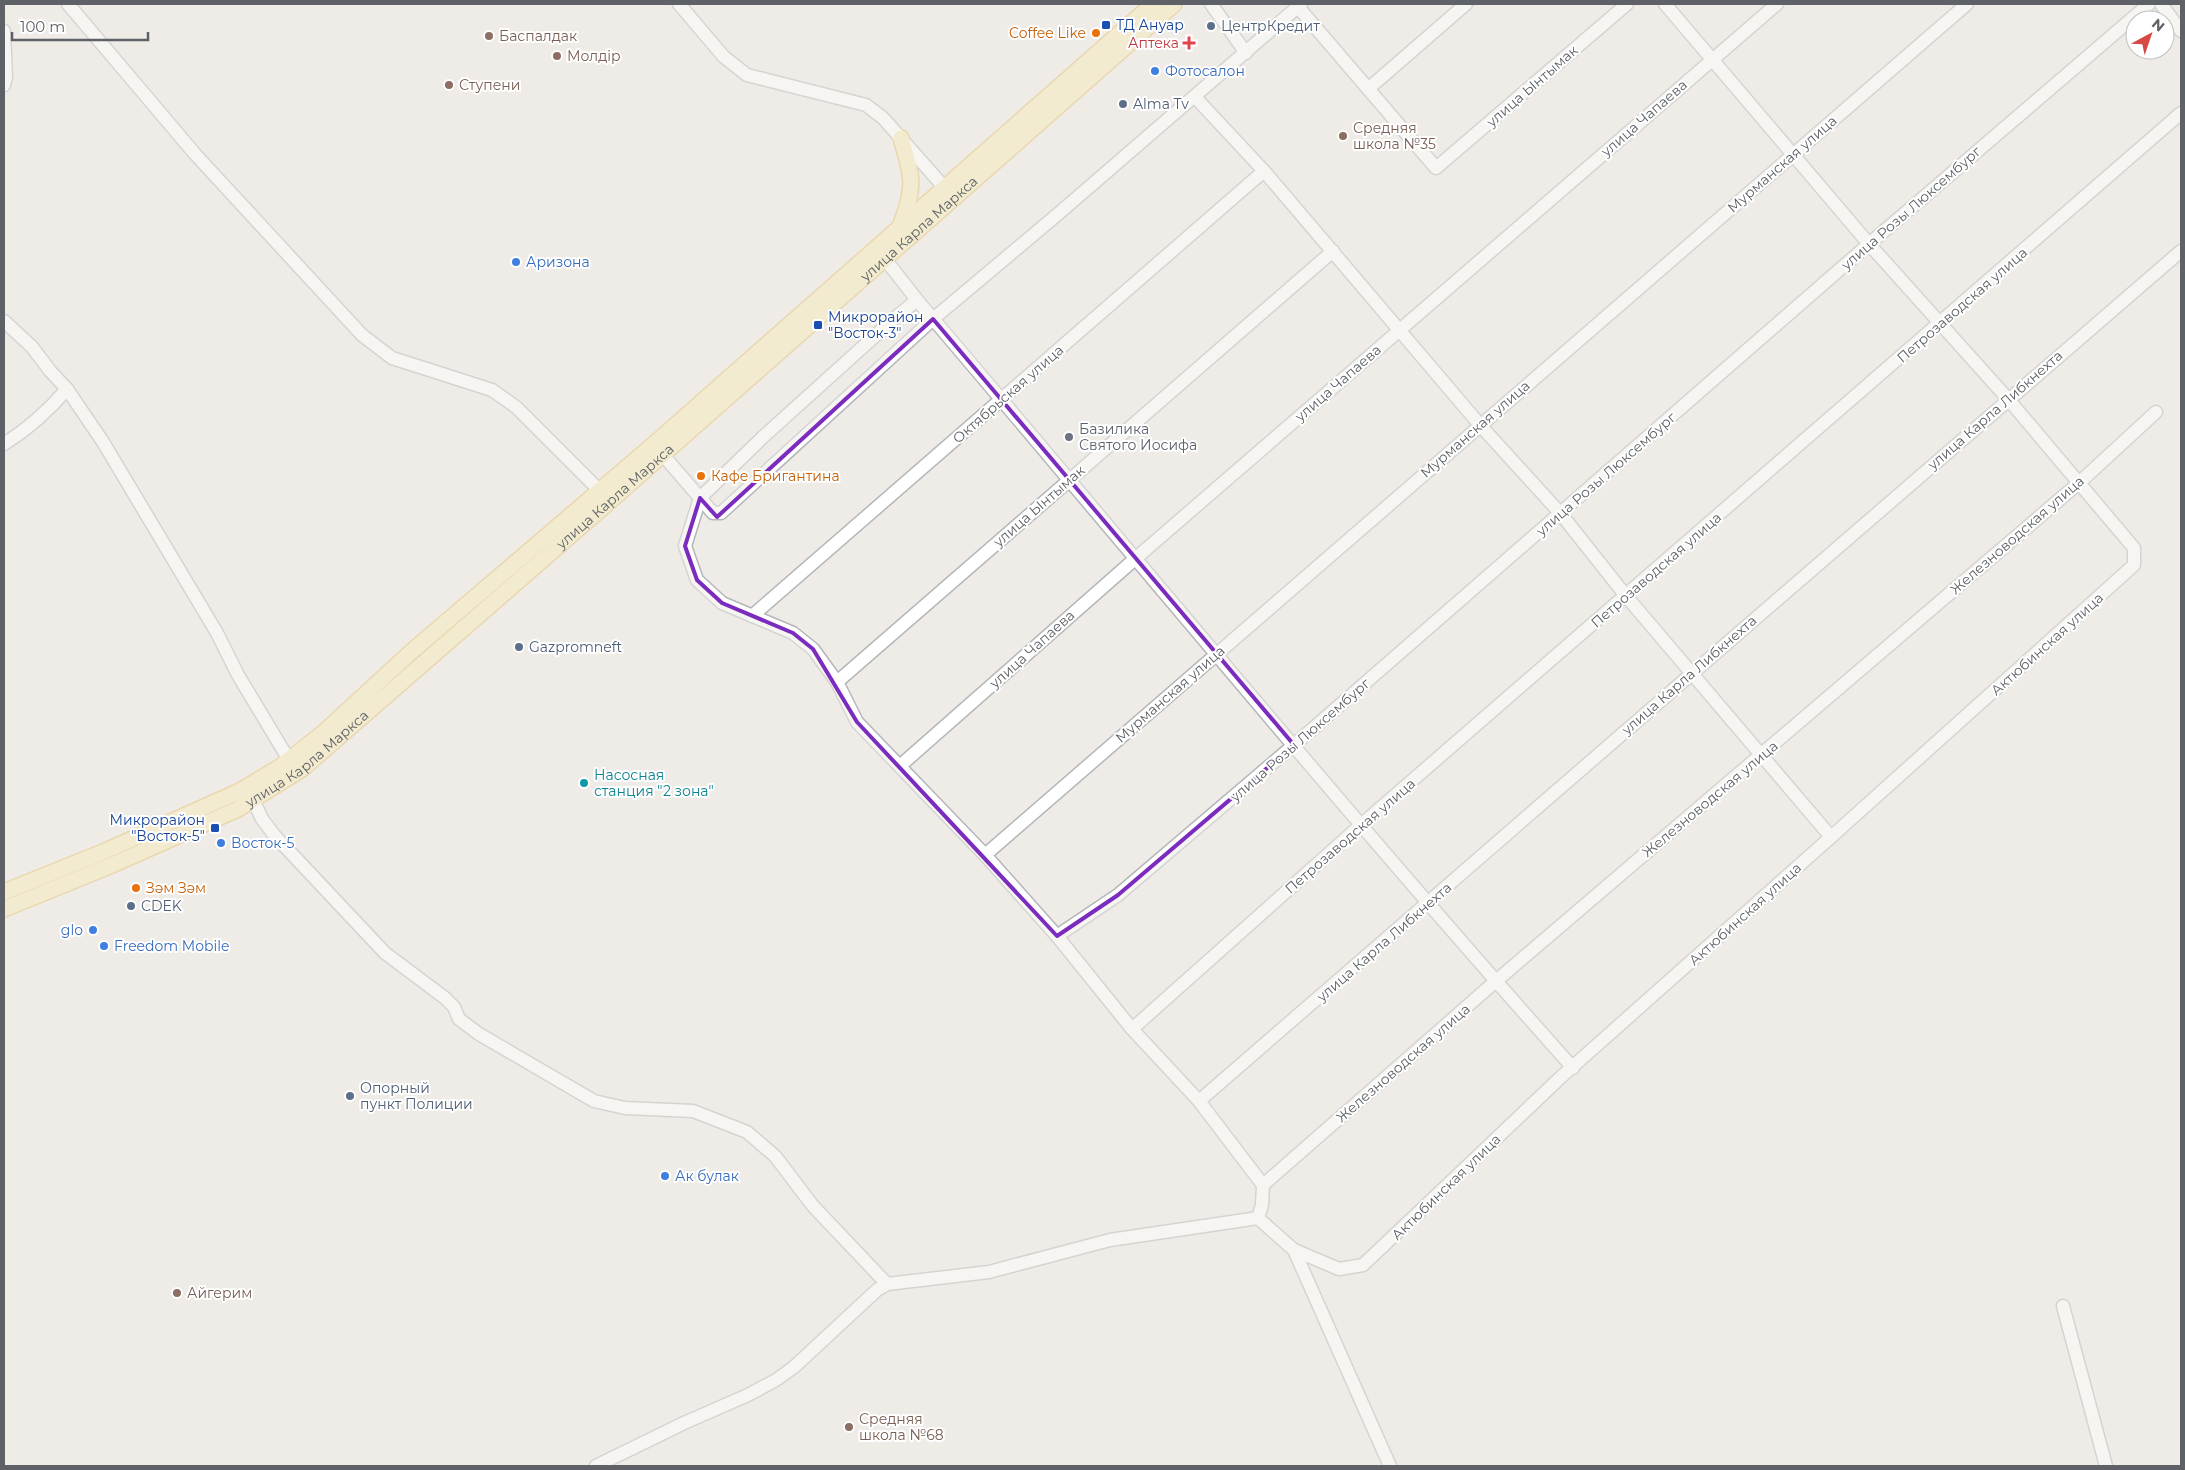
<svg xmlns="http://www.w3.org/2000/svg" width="2185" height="1470" viewBox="0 0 2185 1470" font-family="Montserrat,sans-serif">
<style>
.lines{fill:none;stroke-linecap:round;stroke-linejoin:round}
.minor-casing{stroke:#b4b6ba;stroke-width:15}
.major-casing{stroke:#e3bc6b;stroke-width:18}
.minor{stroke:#fff;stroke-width:12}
.major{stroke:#f7e9b4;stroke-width:15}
.marked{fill:none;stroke:#7b2cbf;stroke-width:4;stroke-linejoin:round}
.transit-dot{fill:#1a4fb4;stroke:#fff;stroke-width:2}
.service-dot{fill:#5c6f8a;stroke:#fff;stroke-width:2}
.food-dot{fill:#e8710a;stroke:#fff;stroke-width:2}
.education-dot{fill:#8d6e63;stroke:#fff;stroke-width:2}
.health-dot{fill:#e0444e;stroke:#fff;stroke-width:2}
.shop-dot{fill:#3f7fe0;stroke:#fff;stroke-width:2}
.worship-dot{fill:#6b7280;stroke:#fff;stroke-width:2}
.culture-dot{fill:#0f9aa8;stroke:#fff;stroke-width:2}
.labels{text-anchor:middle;stroke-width:4;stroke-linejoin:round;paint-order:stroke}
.transit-label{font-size:14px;fill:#164399;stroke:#fff;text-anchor:start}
.service-label{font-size:14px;fill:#4e5e75;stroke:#fff;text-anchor:start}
.food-label{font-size:14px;fill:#c56008;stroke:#fff;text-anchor:start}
.education-label{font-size:14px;fill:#785e54;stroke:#fff;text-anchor:start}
.health-label{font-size:14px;fill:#be3a42;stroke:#fff;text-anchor:end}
.shop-label{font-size:14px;fill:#366cbe;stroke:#fff;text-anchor:start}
.street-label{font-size:14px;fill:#5e6165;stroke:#fff}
.worship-label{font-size:14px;fill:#5b616d;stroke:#fff;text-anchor:start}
.culture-label{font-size:14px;fill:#0d838f;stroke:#fff;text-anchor:start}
</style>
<rect width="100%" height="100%" fill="#efece7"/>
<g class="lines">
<g class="minor-casing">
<g id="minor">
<polyline points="68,4 195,154 362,335 392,358 492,390 516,407 606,497"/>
<polyline points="679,4 724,57 747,75 866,105 883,118 951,195"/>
<polyline points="1211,4 1246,53"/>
<polyline points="2161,4 2181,31"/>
<polyline points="1298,7 1436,168 1627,4"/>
<polyline points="4,31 6,77 4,85"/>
<polyline points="1368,89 1466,4"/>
<polyline points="1195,97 1264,171 1480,425 1561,514 1626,596 1831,837"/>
<path d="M 885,259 L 917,300 C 1135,556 1349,817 1573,1068"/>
<polyline points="917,300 896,317 763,437 700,498 685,546 697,580 722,603 793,633 813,649 837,682 857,722 985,855 1057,936 1132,1029 1199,1101 1263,1185 1262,1205 1258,1218 1294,1250 1339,1269 1363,1265 1561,1077 1831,837 2134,565 2134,548 2008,399 1869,244 1665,4"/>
<polyline points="4,321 32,347 51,372 67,389 103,442 217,633 238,675 289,760"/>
<path d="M 4,444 C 28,429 49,410 67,389"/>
<polyline points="663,455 713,513 721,513 933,319 1058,214 1301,4"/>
<polyline points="752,616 1264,171"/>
<polyline points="837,682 1333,251"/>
<polyline points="901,765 1136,558 1777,4"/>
<polyline points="249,791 262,819 275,836 385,953 445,998 454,1007 459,1019 479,1034 594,1101 625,1108 693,1111 747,1132 775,1156 813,1206 887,1284"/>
<polyline points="985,855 1967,4"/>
<polyline points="1057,936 1118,895 1294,745 1869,244 2149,4"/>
<polyline points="1132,1029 1362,824 2181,113"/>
<path d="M 1199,1101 C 1527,819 1852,532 2181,251"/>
<polyline points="1263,1185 1496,981 2080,482 2156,412"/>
<polyline points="1294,1250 1390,1466"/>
<polyline points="2063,1306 2106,1466"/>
<polyline points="596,1466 684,1423 748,1395 776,1380 794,1367 877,1290 887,1284 989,1272 1110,1240 1258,1218"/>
</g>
</g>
<g class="major-casing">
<g id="major">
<path d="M 901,138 C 912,176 916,185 901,224"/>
<polyline points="4,892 103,852 240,791 280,767 323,733 411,652 653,445 1153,4"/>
<path id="s1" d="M 4,909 L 112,865 L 238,809 L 302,769 L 610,501 L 1174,4"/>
</g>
</g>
<use href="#minor" class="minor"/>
<use href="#major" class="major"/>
</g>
<path d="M0 0H2185V1470H0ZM 933,319 L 1294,745 L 1118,895 L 1057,936 L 857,722 L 813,649 L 793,633 L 722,603 L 697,580 L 685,546 L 700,498 L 717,517 Z" fill="#efece7" fill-opacity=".55" fill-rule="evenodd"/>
<path class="marked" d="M 933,319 L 1294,745 L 1118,895 L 1057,936 L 857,722 L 813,649 L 793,633 L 722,603 L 697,580 L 685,546 L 700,498 L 717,517 Z"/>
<g class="transit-dot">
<rect x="1101" y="20" width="10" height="10" rx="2.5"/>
<rect x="813" y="320" width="10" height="10" rx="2.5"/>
<rect x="210" y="823" width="10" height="10" rx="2.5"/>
</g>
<g class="service-dot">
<circle cx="1211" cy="26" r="5"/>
<circle cx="1123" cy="104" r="5"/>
<circle cx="519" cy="647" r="5"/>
<circle cx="131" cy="906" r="5"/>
<circle cx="350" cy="1096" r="5"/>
</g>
<g class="food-dot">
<circle cx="1096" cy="33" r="5"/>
<circle cx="701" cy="476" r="5"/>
<circle cx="136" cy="888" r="5"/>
</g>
<g class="education-dot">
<circle cx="489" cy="36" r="5"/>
<circle cx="557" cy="56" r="5"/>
<circle cx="449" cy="85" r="5"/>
<circle cx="1343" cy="136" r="5"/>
<circle cx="177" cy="1293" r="5"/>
<circle cx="849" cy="1427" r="5"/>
</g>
<path class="health-dot" d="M1186.5 35.5h5v5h5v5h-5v5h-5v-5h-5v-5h5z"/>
<g class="shop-dot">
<circle cx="1155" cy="71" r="5"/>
<circle cx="516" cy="262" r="5"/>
<circle cx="221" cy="843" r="5"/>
<circle cx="93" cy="930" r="5"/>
<circle cx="104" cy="946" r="5"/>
<circle cx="665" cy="1176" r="5"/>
</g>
<circle class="worship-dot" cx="1069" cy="437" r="5"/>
<circle class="culture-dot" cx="584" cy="783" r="5"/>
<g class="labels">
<g class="transit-label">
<text x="1116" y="30">ТД Ануар</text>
<text x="828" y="322">Микрорайон<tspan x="828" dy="16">"Восток-3"</tspan></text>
<text x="205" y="825" text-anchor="end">Микрорайон<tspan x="205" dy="16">"Восток-5"</tspan></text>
</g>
<g class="service-label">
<text x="1221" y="31">ЦентрКредит</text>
<text x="1133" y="109">Alma Tv</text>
<text x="529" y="652">Gazpromneft</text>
<text x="141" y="911">CDEK</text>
<text x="360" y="1093">Опорный<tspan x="360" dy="16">пункт Полиции</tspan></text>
</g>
<g class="food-label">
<text x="1086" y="38" text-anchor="end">Coffee Like</text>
<text x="711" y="481">Кафе Бригантина</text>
<text x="146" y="893">Зәм Зәм</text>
</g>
<g class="education-label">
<text x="499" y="41">Баспалдак</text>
<text x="567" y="61">Молдiр</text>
<text x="459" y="90">Ступени</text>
<text x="1353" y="133">Средняя<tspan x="1353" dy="16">школа №35</tspan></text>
<text x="187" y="1298">Айгерим</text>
<text x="859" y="1424">Средняя<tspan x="859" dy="16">школа №68</tspan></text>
</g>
<g class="health-label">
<text x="1179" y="48">Аптека</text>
</g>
<g class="shop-label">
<text x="1165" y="76">Фотосалон</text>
<text x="526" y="267">Аризона</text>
<text x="231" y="848">Восток-5</text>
<text x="83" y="935" text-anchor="end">glo</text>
<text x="114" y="951">Freedom Mobile</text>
<text x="675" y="1181">Ак булак</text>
</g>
<g class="street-label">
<text transform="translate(1532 86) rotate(-41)" y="5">улица Ынтымак</text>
<text transform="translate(1644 118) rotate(-41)" y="5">улица Чапаева</text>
<text transform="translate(1782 164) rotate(-41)" y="5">Мурманская улица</text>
<text transform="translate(1911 208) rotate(-41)" y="5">улица Розы Люксембург</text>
<text dy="5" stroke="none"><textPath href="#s1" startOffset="1150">улица Карла Маркса</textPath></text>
<text transform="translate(1962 305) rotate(-41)" y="5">Петрозаводская улица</text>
<text transform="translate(1338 383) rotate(-41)" y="5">улица Чапаева</text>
<text transform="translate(1008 394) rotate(-41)" y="5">Октябрьская улица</text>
<text transform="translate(1995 410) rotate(-41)" y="5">улица Карла Либкнехта</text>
<text transform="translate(1475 429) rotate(-41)" y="5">Мурманская улица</text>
<text transform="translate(1606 474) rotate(-41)" y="5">улица Розы Люксембург</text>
<text dy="5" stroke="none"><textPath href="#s1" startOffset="745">улица Карла Маркса</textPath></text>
<text transform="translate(1039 506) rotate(-41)" y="5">улица Ынтымак</text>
<text transform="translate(2017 535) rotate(-41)" y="5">Железноводская улица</text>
<text transform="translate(1656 570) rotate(-41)" y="5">Петрозаводская улица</text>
<text transform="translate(2047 644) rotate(-42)" y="5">Актюбинская улица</text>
<text transform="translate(1032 649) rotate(-42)" y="5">улица Чапаева</text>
<text transform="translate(1689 675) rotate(-41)" y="5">улица Карла Либкнехта</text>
<text transform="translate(1170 694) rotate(-41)" y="5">Мурманская улица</text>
<text transform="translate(1300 740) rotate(-41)" y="5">улица Розы Люксембург</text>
<text dy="5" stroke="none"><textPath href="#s1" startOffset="340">улица Карла Маркса</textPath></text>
<text transform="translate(1710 799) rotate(-40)" y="5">Железноводская улица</text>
<text transform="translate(1350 836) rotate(-41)" y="5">Петрозаводская улица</text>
<text transform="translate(1745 914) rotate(-42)" y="5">Актюбинская улица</text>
<text transform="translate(1384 942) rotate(-41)" y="5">улица Карла Либкнехта</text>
<text transform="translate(1403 1063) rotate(-41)" y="5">Железноводская улица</text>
<text transform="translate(1446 1187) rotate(-44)" y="5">Актюбинская улица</text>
</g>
<g class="worship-label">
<text x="1079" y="434">Базилика<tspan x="1079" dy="16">Святого Иосифа</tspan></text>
</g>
<g class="culture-label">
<text x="594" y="780">Насосная<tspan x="594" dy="16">станция "2 зона"</tspan></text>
</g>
</g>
<rect width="2185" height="1470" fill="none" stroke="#5e6165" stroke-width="10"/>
<g transform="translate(2150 35) rotate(40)"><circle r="24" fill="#ffffff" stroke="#bfc0c1"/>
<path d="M0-4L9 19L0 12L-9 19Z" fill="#d74944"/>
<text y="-8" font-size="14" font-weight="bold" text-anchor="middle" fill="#5e6165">N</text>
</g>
<path d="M12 32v8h136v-8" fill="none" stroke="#5e6165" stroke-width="2.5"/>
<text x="20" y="32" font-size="15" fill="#5e6165" stroke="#ffffff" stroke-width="4" paint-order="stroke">100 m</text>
</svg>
